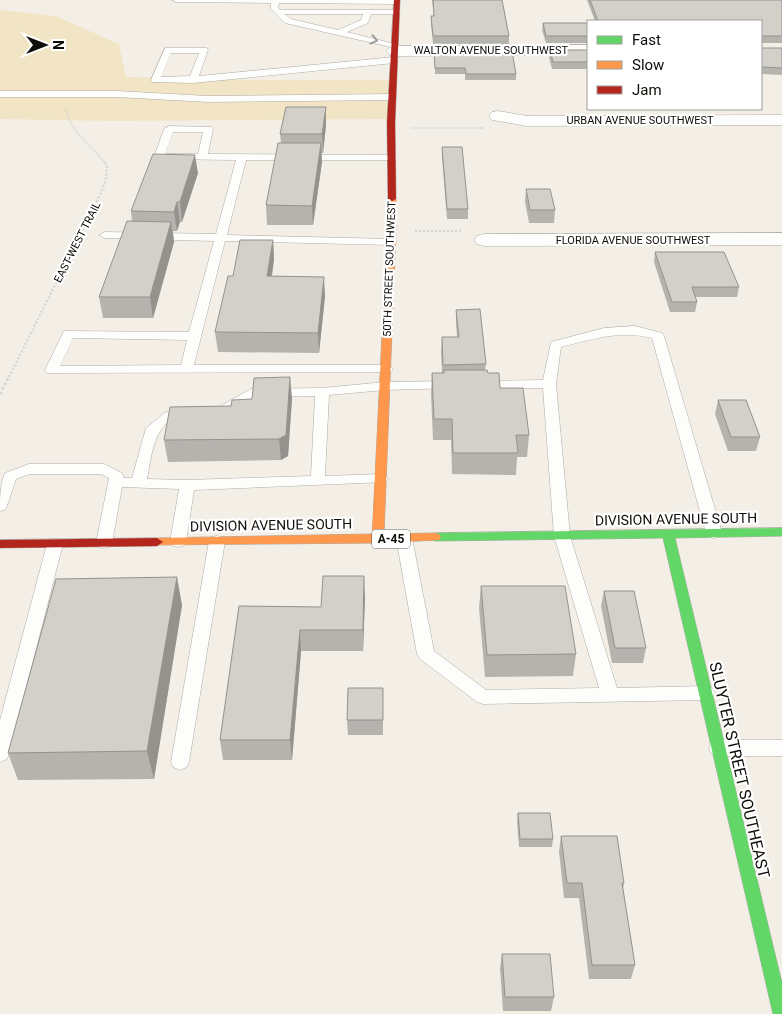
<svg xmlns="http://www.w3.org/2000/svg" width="782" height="1014" viewBox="0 0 782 1014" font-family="Roboto,sans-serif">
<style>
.green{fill:#f2e5c5}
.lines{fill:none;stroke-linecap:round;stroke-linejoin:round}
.lane-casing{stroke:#aeaba4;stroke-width:1}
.street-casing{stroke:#aeaba4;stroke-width:1}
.fast-casing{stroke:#aeaba4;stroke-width:1}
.slow-casing{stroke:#aeaba4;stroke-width:1}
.jam-casing{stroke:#aeaba4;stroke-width:1}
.path-far2{stroke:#d8d6d3;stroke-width:2;stroke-dasharray:1 1;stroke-linecap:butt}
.path-far1{stroke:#d8d6d3;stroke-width:2.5;stroke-dasharray:2 2;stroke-linecap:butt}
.path{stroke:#d8d6d3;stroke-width:3;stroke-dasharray:2.5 2.5;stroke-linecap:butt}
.lane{fill:#fdfdfb;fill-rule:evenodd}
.street{fill:#fdfdfb;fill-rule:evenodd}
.fast{fill:#63d668;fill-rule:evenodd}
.slow{fill:#ff974d;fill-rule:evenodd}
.jam{fill:#b3261e;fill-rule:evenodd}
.wall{fill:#b5b3ae}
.shaded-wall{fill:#94928d}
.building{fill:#d3d0ca;stroke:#94928d}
.oneway{stroke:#9e9d9a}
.labels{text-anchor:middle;stroke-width:4.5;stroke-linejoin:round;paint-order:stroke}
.far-street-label{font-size:11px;fill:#0f0d08;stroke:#fff}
.shield{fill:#fff;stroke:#575652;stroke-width:1}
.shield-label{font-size:12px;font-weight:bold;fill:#0f0d08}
.street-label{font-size:14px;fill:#0f0d08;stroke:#fff}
.near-street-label{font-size:16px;fill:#0f0d08;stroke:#fff}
</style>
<rect width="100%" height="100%" fill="#f3efe7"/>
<polygon class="green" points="0,10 56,16 119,44 126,77 252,80 393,80 391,119 111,121 0,119"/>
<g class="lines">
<g class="lane-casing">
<g id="lane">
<path d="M 172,0 L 398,0 L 401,2 L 397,4 L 279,3 L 278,7 L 280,10 L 399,10 L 400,12 L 396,14 L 371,14 L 368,23 L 347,32 L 399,45 L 395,48 L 285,23 L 271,9 L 271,3 L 176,2 ZM 284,14 L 363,14 L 361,20 L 338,30 L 291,19 Z"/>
<path d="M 165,48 L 207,48 L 208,50 L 199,76 L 364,60 L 394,57 L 398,60 L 394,63 L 193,83 L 152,82 L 151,80 ZM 171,53 L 199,53 L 190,76 L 161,77 Z"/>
<polygon points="0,91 117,91 208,96 392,94 397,97 392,100 208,102 117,97 0,97"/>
<path d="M 169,126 L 211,127 L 213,129 L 208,154 L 395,155 L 396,157 L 391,160 L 246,160 L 227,235 L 391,239 L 397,242 L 391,245 L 225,241 L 194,365 L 386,365 L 393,369 L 391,372 L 47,373 L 45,370 L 64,331 L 189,332 L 214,241 L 105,238 L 99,235 L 105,232 L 216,234 L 236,160 L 155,159 L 154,157 L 164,129 ZM 173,132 L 203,132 L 198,154 L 165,154 ZM 73,338 L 187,340 L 181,365 L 60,366 Z"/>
<path d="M 635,326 L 662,333 L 664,336 L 722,533 L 719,537 L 714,538 L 709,537 L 706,533 L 652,338 C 620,330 592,339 561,347 L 556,384 L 570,536 L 617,688 L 706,686 L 712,688 L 715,693 L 712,698 L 706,700 L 483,704 L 477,702 L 420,659 L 417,654 L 396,538 L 399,534 L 404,533 L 409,534 L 412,538 L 434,651 L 486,690 L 599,688 L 554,536 L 543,388 L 480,389 L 473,385 L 480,381 L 543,380 L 551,342 L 604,328 Z"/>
<path d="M 450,381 L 455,382 L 457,385 L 455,388 L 385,390 L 329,395 L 325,476 L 381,474 L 386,476 L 388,479 L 386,482 L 194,490 L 186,542 L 183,546 L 178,547 L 173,546 L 170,542 L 179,489 L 122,487 L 112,543 L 109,547 L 104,548 L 99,547 L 96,543 L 109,478 L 101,474 L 30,474 L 16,479 L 7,506 L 5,510 L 0,511 C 0,498 0,484 5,473 L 29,464 L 104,464 L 122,473 L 124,478 L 132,478 L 146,428 L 166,412 L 186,411 L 193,415 C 187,422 182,417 174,419 C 153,427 151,460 147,479 L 187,480 L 311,476 L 315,396 L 254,397 L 224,416 L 211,418 L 204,414 L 206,411 L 215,409 L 251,389 L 322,388 L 385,382 Z"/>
<polygon points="217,536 222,537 225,541 189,762 187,767 180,770 173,767 171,762 209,541 212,537"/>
<polygon points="55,539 60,540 63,544 9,754 7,759 0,762 0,720 47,544 50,540"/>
<polygon points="718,740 782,740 782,756 718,756 711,753 709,748 711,743"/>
</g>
</g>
<g class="street-casing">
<g id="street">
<polygon points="588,45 588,55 394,56 389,54 386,51 389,48 394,46"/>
<polygon points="498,111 527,116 782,115 782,125 527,126 492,120 489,116 492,112"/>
<polygon points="782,233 782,245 484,246 477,244 474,240 477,236 484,234"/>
</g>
</g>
<g class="fast-casing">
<polygon id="fast" points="782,528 782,536 675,538 782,983 782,1014 773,1014 663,538 435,541 429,537 435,533"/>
</g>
<g class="slow-casing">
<polygon id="slow" points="389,197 396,199 396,230 384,534 435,533 439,534 441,537 439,540 378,543 153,545 151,542 157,538 372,534"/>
</g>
<g class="jam-casing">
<g id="jam">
<polygon points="394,0 400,0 395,123 396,199 392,201 388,199 387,123"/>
<polygon points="157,538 163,542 157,546 0,548 0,540"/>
</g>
</g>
<g class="path-far2">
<path d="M 66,109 C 71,133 92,146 106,164"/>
<polyline points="412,128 483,128"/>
</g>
<g class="path-far1">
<polyline points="415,231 463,231"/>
<polyline points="9,377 101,193 106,179 107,166 105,163"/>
</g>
<polyline class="path" points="0,394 9,376"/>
<use href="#lane" class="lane"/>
<use href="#street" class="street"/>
<use href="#fast" class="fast"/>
<use href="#slow" class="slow"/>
<use href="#jam" class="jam"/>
</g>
<g class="wall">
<polygon points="432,0 502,0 509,36 509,44 433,44 431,24 431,16 434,16"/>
<polygon points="587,0 782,0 782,43 761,43 761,48 782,48 782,75 761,74 761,21 595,21"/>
<polygon points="543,23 588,23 588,43 546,43 542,30"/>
<polygon points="550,50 588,50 588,69 552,69 549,57"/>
<polygon points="434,52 516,74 516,80 465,80 465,74 435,74"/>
<polygon points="326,125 323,153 321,153 322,162 313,225 267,225 266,205 281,143 280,134"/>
<polygon points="442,147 468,209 468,219 447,219 442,157"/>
<polygon points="198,173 182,222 180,222 177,231 173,231 174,242 153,318 103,318 99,297 132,221 131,211"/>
<polygon points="526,189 555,210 554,223 529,223 525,202"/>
<polygon points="273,240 274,259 272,276 325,296 319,353 218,352 215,332 233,276"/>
<polygon points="655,252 739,287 737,297 695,297 697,302 695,312 670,312 654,262"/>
<polygon points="456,310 486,364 485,370 500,388 529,435 527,457 517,457 516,475 452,474 451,440 433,440 431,394 432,373 442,373 441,352 442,337 457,337 456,324"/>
<polygon points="292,398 288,456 281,460 168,462 164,440 231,406"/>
<polygon points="718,400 760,437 756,451 728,451 715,414"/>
<polygon points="481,586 576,654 573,676 485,677 479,608"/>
<polygon points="604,591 646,648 643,663 612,663 601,606"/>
<polygon points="365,597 363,651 301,651 292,760 223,760 220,740 239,606 321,607"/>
<polygon points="182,605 154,779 18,780 8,753"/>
<polygon points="383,688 383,735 348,735 347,720"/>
<polygon points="518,813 553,839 552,847 519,847 517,820"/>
<polygon points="561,836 624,883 623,889 635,965 631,979 589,979 579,898 564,898 559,851"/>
<polygon points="502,954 554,997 551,1011 503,1011 500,968"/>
</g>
<g class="shaded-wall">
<polygon points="326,107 326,125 323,153 322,134"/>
<polygon points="321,143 322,162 313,225 312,206"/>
<polygon points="195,155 198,173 182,222 180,202"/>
<polygon points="177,202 180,222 177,231 174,212"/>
<polygon points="171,222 174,242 153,318 150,297"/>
<polygon points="273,240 274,259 269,296 267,276"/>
<polygon points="324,277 325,296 319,353 318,333"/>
<polygon points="290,377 292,398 288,456 281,460 279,439"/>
<polygon points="364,576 365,597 363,651 363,630"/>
<polygon points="177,577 182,605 154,779 147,751"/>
<polygon points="300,630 301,651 292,760 290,740"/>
</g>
<g class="building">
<polygon points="433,0 502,0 509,36 433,36 431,16 434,16"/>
<polygon points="590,0 782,0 782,36 761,36 761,48 782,48 782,68 761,67 761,21 598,21"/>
<polygon points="543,23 588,23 588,36 546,36"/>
<polygon points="550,50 588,50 588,62 553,62"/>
<polygon points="512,51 516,74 466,74 465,68 435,68 434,52"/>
<polygon points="286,107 326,107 322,134 280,134"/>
<polygon points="278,143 321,143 312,206 266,205"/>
<polygon points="442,147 462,147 468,209 447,209"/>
<polygon points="153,154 195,155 180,202 177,202 174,212 131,211"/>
<polygon points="526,189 550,189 555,210 530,210"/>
<polygon points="127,221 171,222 150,297 99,297"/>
<polygon points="240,240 273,240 267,276 324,277 318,333 215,332 228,276 233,276"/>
<polygon points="655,252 724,252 739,287 692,287 697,302 672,302"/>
<polygon points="480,309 486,364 443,365 442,337 459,337 456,310"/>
<polygon points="444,370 487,370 488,373 499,373 500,388 523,388 529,435 516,435 518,453 453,453 452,419 434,419 432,373 444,373"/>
<polygon points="290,377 286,435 279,439 164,440 170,407 231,406 232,400 252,399 254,378"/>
<polygon points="718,400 746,400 760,437 731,437"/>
<polygon points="323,576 364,576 363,630 300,630 290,740 220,740 239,606 321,607"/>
<polygon points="177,577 147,751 8,753 56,579"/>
<polygon points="481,586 565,586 576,654 487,655"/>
<polygon points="604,591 634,591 646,648 615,648"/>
<polygon points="348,688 383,688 383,720 347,720"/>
<polygon points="518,813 550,813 553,839 520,839"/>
<polygon points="561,836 617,836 624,883 622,883 635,965 592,965 582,883 567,883"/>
<polygon points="502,954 550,954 554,997 505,997"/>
</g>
<defs><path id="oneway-chevron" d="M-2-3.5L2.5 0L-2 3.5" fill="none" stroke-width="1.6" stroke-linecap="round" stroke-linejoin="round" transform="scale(1.25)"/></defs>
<use class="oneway" href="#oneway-chevron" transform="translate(374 40) rotate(13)"/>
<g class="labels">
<g class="far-street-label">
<text x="491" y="54">WALTON AVENUE SOUTHWEST</text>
<text x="640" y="124">URBAN AVENUE SOUTHWEST</text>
<text x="633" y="244">FLORIDA AVENUE SOUTHWEST</text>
<text transform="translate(77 242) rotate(-63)" y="4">EAST-WEST TRAIL</text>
<text transform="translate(389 269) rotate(-88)" y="4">50TH STREET SOUTHWEST</text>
</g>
<rect class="shield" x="372" y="529.5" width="38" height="19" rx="4"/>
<g class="shield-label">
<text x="391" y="543">A-45</text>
</g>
<g class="street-label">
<text transform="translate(676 519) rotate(-1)" y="5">DIVISION AVENUE SOUTH</text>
<text transform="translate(271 525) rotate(-1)" y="5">DIVISION AVENUE SOUTH</text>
</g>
<g class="near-street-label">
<text transform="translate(740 770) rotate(77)" y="6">SLUYTER STREET SOUTHEAST</text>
</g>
</g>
<rect x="587" y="20" width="175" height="90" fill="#ffffff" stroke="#9f9e9c"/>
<rect x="597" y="36" width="25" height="8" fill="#63d668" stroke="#9f9e9c"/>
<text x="632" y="45" font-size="15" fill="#0f0d08">Fast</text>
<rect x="597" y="61" width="25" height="8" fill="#ff974d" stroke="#9f9e9c"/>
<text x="632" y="70" font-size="15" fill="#0f0d08">Slow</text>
<rect x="597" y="86" width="25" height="8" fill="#b3261e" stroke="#9f9e9c"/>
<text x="632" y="95" font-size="15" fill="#0f0d08">Jam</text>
<g transform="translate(45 45) rotate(90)" stroke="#ffffff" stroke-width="4" paint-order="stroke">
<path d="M0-4L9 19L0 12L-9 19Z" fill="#0f0d08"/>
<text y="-8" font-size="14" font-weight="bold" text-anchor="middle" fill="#0f0d08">N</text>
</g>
</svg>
